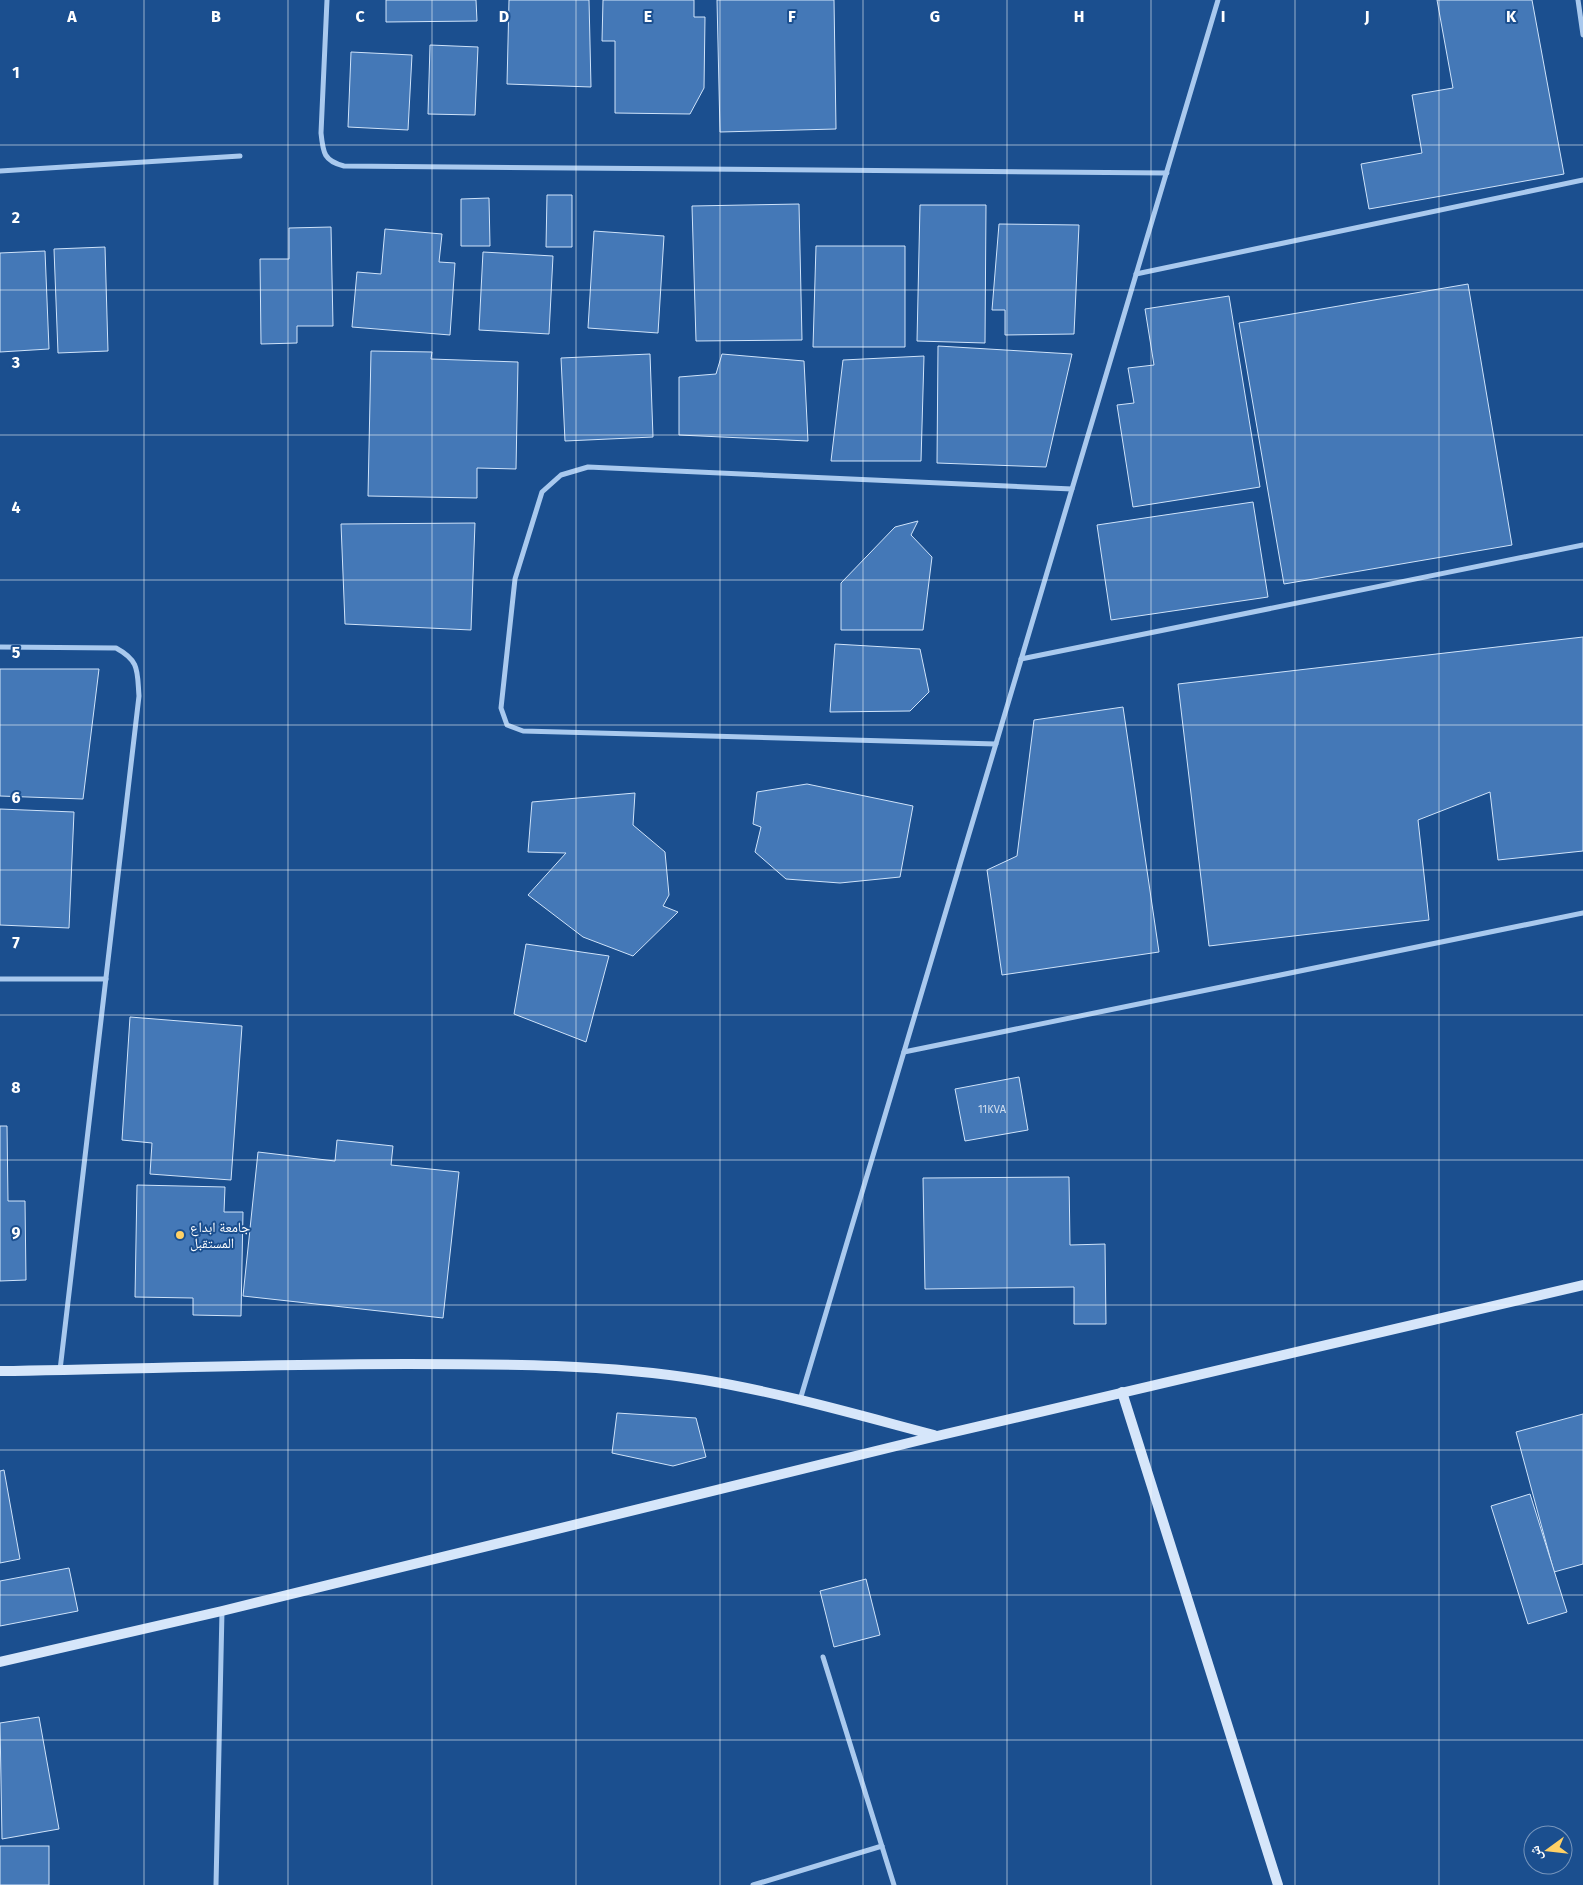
<svg xmlns="http://www.w3.org/2000/svg" width="1583" height="1885" viewBox="0 0 1583 1885" font-family="'Fira Sans','Noto Naskh Arabic',sans-serif">
<style>
.building{fill:#4478b7;stroke:#cfe3fa}
.lines{fill:none;stroke-linecap:round;stroke-linejoin:round}
.street{stroke:#a9c9ee;stroke-width:5}
.secondary{stroke:#d6e6fa;stroke-width:10}
.grid{fill:none;stroke:#fff;stroke-width:1;stroke-opacity:0.55}
.poi-dot{fill:#ffd166;stroke:#1b4f8f;stroke-width:2}
.labels{text-anchor:middle;stroke-width:4;stroke-linejoin:round;paint-order:stroke}
.number-label{font-size:11px;fill:#d0dded}
.poi-label{font-size:14px;fill:#fff;stroke:#1b4f8f;text-anchor:start}
.grid-label{font-size:16px;text-anchor:middle;font-weight:bold;fill:#fff;stroke:#1b4f8f;stroke-width:4;stroke-linejoin:round;paint-order:stroke}
</style>
<rect width="100%" height="100%" fill="#1b4f8f"/>
<g class="building">
<polygon points="386,0 476,0 477,21 386,22"/>
<polygon points="509,0 589,0 591,87 507,84"/>
<polygon points="603,0 694,0 694,17 705,17 704,88 690,114 615,113 615,41 602,41"/>
<polygon points="717,0 834,0 836,129 720,132"/>
<polygon points="1437,0 1532,0 1564,174 1369,209 1361,164 1422,153 1412,95 1453,88"/>
<polygon points="430,45 478,47 475,115 428,114"/>
<polygon points="351,52 412,55 408,130 348,127"/>
<polygon points="547,195 572,195 572,247 546,247"/>
<polygon points="489,198 490,246 461,246 461,199"/>
<polygon points="799,204 802,340 696,341 692,206"/>
<polygon points="920,205 986,205 985,343 917,341"/>
<polygon points="999,224 1079,225 1074,334 1005,335 1005,310 992,310"/>
<polygon points="331,227 333,326 297,326 297,343 261,344 260,259 289,259 289,228"/>
<polygon points="385,229 442,234 439,262 455,263 450,335 352,327 357,272 381,274"/>
<polygon points="594,231 664,236 658,333 588,328"/>
<polygon points="816,246 905,246 905,347 813,347"/>
<polygon points="105,247 108,351 58,353 54,249"/>
<polygon points="45,251 49,349 0,352 0,253"/>
<polygon points="483,252 553,256 549,334 479,330"/>
<polygon points="1468,284 1512,545 1284,584 1239,323"/>
<polygon points="1229,296 1260,487 1133,507 1117,405 1134,403 1128,368 1154,365 1145,309"/>
<polygon points="938,346 1072,354 1046,467 937,463"/>
<polygon points="371,351 432,352 431,359 518,362 516,469 477,468 477,498 368,496"/>
<polygon points="650,354 653,437 565,441 561,358"/>
<polygon points="722,354 804,361 808,441 679,435 679,377 716,374"/>
<polygon points="924,356 921,461 831,461 843,360"/>
<polygon points="1253,502 1268,597 1111,620 1097,525"/>
<polygon points="918,521 911,535 932,557 923,630 841,630 841,583 895,527"/>
<polygon points="475,523 471,630 345,624 341,524"/>
<polygon points="1583,637 1583,851 1498,860 1490,792 1418,820 1429,920 1209,946 1178,684"/>
<polygon points="835,644 920,649 929,692 910,711 830,712"/>
<polygon points="0,669 99,669 83,799 0,796"/>
<polygon points="1123,707 1159,952 1002,975 987,870 1017,856 1034,720"/>
<polygon points="807,784 913,806 900,877 840,883 786,879 755,852 761,827 753,824 757,792"/>
<polygon points="635,793 633,825 665,852 669,895 663,906 678,912 633,956 583,937 528,895 566,853 528,852 532,802"/>
<polygon points="0,809 74,812 69,928 0,925"/>
<polygon points="526,944 609,956 586,1042 514,1014"/>
<polygon points="130,1017 242,1026 231,1180 150,1174 152,1143 122,1140"/>
<polygon points="1019,1077 1028,1130 965,1141 955,1089"/>
<polygon points="0,1126 7,1126 8,1201 25,1201 26,1280 0,1281"/>
<polygon points="337,1140 393,1146 391,1165 459,1172 443,1318 243,1296 258,1152 335,1161"/>
<polygon points="1069,1177 1070,1245 1105,1244 1106,1324 1074,1324 1074,1287 925,1289 923,1178"/>
<polygon points="137,1185 225,1187 224,1212 243,1212 241,1316 193,1315 193,1298 135,1297"/>
<polygon points="617,1413 696,1418 706,1457 673,1466 612,1453"/>
<polygon points="1583,1414 1583,1564 1554,1572 1516,1432"/>
<polygon points="4,1470 20,1559 0,1563 0,1471"/>
<polygon points="1530,1494 1567,1612 1528,1624 1491,1506"/>
<polygon points="69,1568 78,1611 0,1626 0,1581"/>
<polygon points="866,1579 880,1635 834,1647 820,1591"/>
<polygon points="39,1717 59,1829 2,1839 0,1723"/>
<rect x="0" y="1846" width="49" height="39"/>
</g>
<g class="lines">
<g class="street">
<path d="M 327,0 L 321,133 C 323,153 324,161 344,166 L 1167,173"/>
<polyline points="1578,0 1583,35"/>
<polyline points="0,171 240,156"/>
<polyline points="1136,274 1583,180"/>
<path d="M 0,647 L 116,648 C 140,661 137,671 139,696 L 60,1370"/>
<polyline points="1021,659 1583,545"/>
<polyline points="996,744 523,731 507,725 501,708 515,579 542,492 561,475 588,467 1072,489"/>
<polyline points="0,979 106,979"/>
<polyline points="904,1052 1583,913"/>
<polyline points="800,1400 1218,0"/>
<polyline points="823,1657 894,1885"/>
<polyline points="216,1885 222,1611"/>
<polyline points="753,1885 882,1846"/>
</g>
<g class="secondary">
<path d="M 0,1371 C 136,1369 271,1364 407,1364 C 506,1364 606,1364 704,1380 C 782,1393 858,1415 934,1435"/>
<polyline points="1122,1392 1278,1885"/>
<polyline points="0,1662 222,1611 937,1436 1583,1285"/>
</g>
</g>
<path class="grid" d="M 144,0 L 144,1885M 288,0 L 288,1885M 432,0 L 432,1885M 576,0 L 576,1885M 720,0 L 720,1885M 863,0 L 863,1885M 1007,0 L 1007,1885M 1151,0 L 1151,1885M 1295,0 L 1295,1885M 1439,0 L 1439,1885M 0,145 L 1583,145M 0,290 L 1583,290M 0,435 L 1583,435M 0,580 L 1583,580M 0,725 L 1583,725M 0,870 L 1583,870M 0,1015 L 1583,1015M 0,1160 L 1583,1160M 0,1305 L 1583,1305M 0,1450 L 1583,1450M 0,1595 L 1583,1595M 0,1740 L 1583,1740"/>
<circle class="poi-dot" cx="180" cy="1235" r="5"/>
<g class="labels">
<g class="number-label">
<text x="992" y="1113">11KVA</text>
</g>
<g class="poi-label">
<text x="190" y="1232">جامعة ابداع<tspan x="190" dy="16">المستقبل</tspan></text>
</g>
</g>
<g class="grid-label">
<text x="72" y="22">A</text>
<text x="216" y="22">B</text>
<text x="360" y="22">C</text>
<text x="504" y="22">D</text>
<text x="648" y="22">E</text>
<text x="792" y="22">F</text>
<text x="935" y="22">G</text>
<text x="1079" y="22">H</text>
<text x="1223" y="22">I</text>
<text x="1367" y="22">J</text>
<text x="1511" y="22">K</text>
<text x="16" y="78">1</text>
<text x="16" y="223">2</text>
<text x="16" y="368">3</text>
<text x="16" y="513">4</text>
<text x="16" y="658">5</text>
<text x="16" y="803">6</text>
<text x="16" y="948">7</text>
<text x="16" y="1093">8</text>
<text x="16" y="1238">9</text>
</g>
<g transform="translate(1548 1850) rotate(255)"><circle r="24" fill="#1b4f8f" stroke="#7695bc"/>
<path d="M0-4L9 19L0 12L-9 19Z" fill="#ffd166"/>
<text y="-8" font-size="14" font-weight="bold" text-anchor="middle" fill="#ffffff">ش</text>
</g>
</svg>
